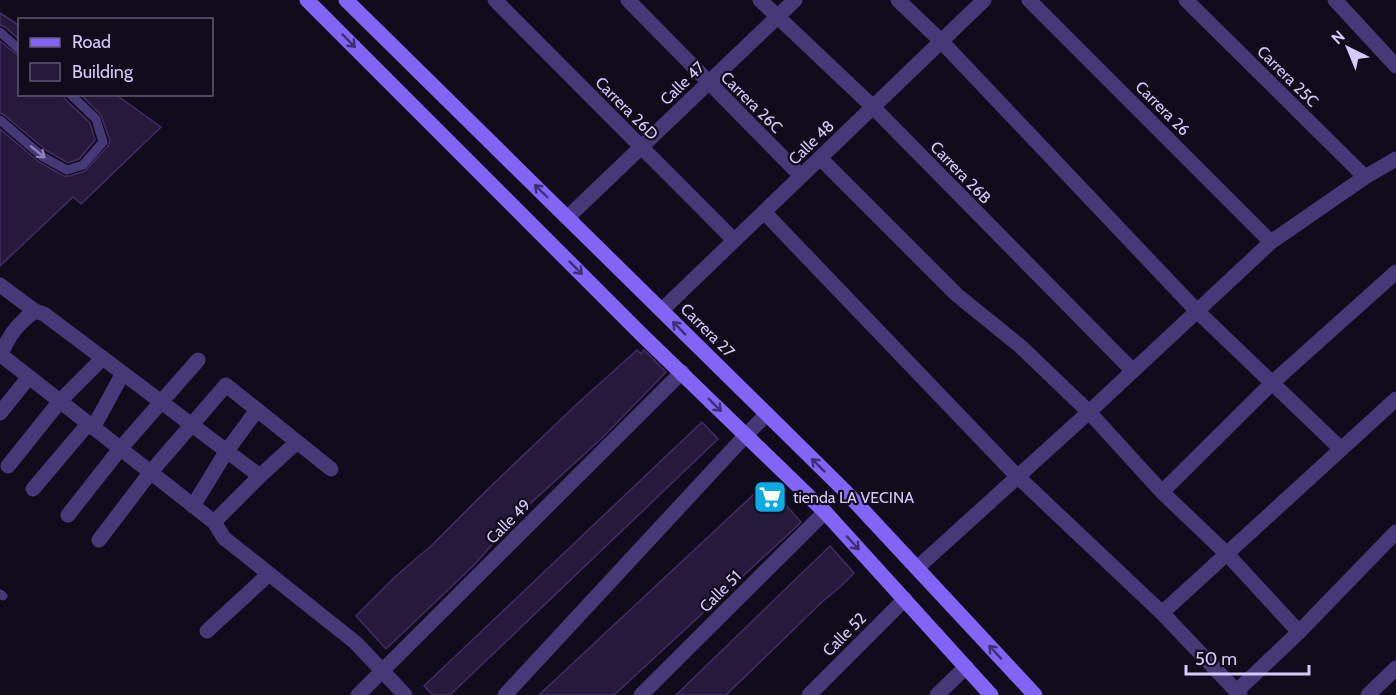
<svg xmlns="http://www.w3.org/2000/svg" width="1396" height="695" viewBox="0 0 1396 695" font-family="Cabin,sans-serif">
<style>
.building{fill:#26193b;stroke:#422c66;stroke-width:1.5}
.lines{fill:none;stroke-linecap:round;stroke-linejoin:round}
.lane{stroke:#463978;stroke-width:9}
.street{stroke:#463978;stroke-width:15}
.secondary{stroke:#8265f7;stroke-width:15}
.oneway{stroke:#3e3073}
.oneway2{stroke:#8f81ba}
.labels{text-anchor:middle;stroke-width:4.5;stroke-linejoin:round;paint-order:stroke}
.street-label{font-size:16px;fill:#d8c9fc;stroke:#110c1b}
.poi-label{font-size:16px;fill:#d8c9fc;stroke:#110c1b;text-anchor:start}
</style>
<rect width="100%" height="100%" fill="#110c1b"/>
<g class="building">
<polygon points="0,13 20,26 20,40 5,27 0,25"/>
<polygon points="0,41 20,57 20,94 63,94 65,99 90,123 95,140 79,159 68,163 47,151 4,115 0,113"/>
<polygon points="80,94 115,94 161,127 81,204 73,197 0,266 0,129 39,162 64,176 69,176 85,171 108,146 110,141 101,115"/>
<polygon points="637,350 641,354 644,350 666,372 602,438 520,513 474,565 386,649 356,616 396,576 432,545 489,488 577,404"/>
<polygon points="702,422 718,439 450,695 433,695 424,686"/>
<polygon points="766,483 801,522 795,528 614,695 539,695"/>
<polygon points="830,546 854,573 839,588 823,601 726,695 676,695"/>
</g>
<g class="lines">
<g class="lane">
<polyline points="0,32 20,50"/>
<polyline points="0,120 43,157 67,170 83,165 103,142 96,119 70,94"/>
<polyline points="0,594 3,596"/>
</g>
<g class="street">
<polyline points="495,0 734,240"/>
<polyline points="628,0 801,176"/>
<polyline points="760,0 873,107 1133,371"/>
<polyline points="898,0 941,41 1196,310 1341,449"/>
<polyline points="1029,0 1271,242"/>
<polyline points="1186,0 1365,177"/>
<polyline points="1335,0 1396,66"/>
<polyline points="820,158 957,295 1020,346 1089,412 1162,492 1227,554 1299,632"/>
<polyline points="764,212 1017,476 1162,613 1240,695"/>
<polyline points="568,217 795,0"/>
<polyline points="0,285 35,311"/>
<polyline points="662,310 984,0"/>
<polyline points="0,413 29,377"/>
<polyline points="93,428 123,373"/>
<polyline points="8,466 60,401 103,358"/>
<polyline points="260,476 297,442"/>
<polyline points="33,489 88,424"/>
<polyline points="1162,492 1272,383 1396,272"/>
<polyline points="193,506 226,452 257,410"/>
<polyline points="68,515 120,449 198,360"/>
<path d="M 214,522 L 260,476 L 44,314 L 35,311 C 18,323 8,336 1,355 L 214,522 L 224,538 L 356,643 L 405,695"/>
<polyline points="99,540 150,473 226,385 331,469"/>
<polyline points="917,568 1089,412 1271,242 1365,177 1396,159"/>
<polyline points="1162,613 1396,399"/>
<polyline points="207,631 269,574"/>
<polyline points="1237,691 1299,632 1396,532"/>
<polyline points="358,695 682,372"/>
<polyline points="505,695 746,435 767,414"/>
<polyline points="641,695 825,512"/>
<polyline points="809,695 905,599"/>
<polyline points="937,695 966,667"/>
<polyline points="1368,695 1396,668"/>
</g>
<g class="secondary">
<polyline points="307,0 641,334 825,512 991,695"/>
<polyline points="346,0 845,491 1035,695"/>
</g>
</g>
<defs><path id="oneway-shaft" d="M-6 0H5M1.5-3L5.5 0L1.5 3" fill="none" stroke-width="1.6" stroke-linecap="round" stroke-linejoin="round" transform="scale(1.5)"/></defs>
<g class="oneway">
<use href="#oneway-shaft" transform="translate(349 41) rotate(45)"/>
<use href="#oneway-shaft" transform="translate(541 191) rotate(-136)"/>
<use href="#oneway-shaft" transform="translate(576 268) rotate(45)"/>
<use href="#oneway-shaft" transform="translate(679 328) rotate(-135)"/>
<use href="#oneway-shaft" transform="translate(715 405) rotate(45)"/>
<use href="#oneway-shaft" transform="translate(818 465) rotate(-135)"/>
<use href="#oneway-shaft" transform="translate(853 543) rotate(47)"/>
<use href="#oneway-shaft" transform="translate(995 652) rotate(-133)"/>
</g>
<use class="oneway2" href="#oneway-shaft" transform="translate(38 152) rotate(39)"/>
<defs>
<g id="supermarket-square" transform="scale(1.725)"><rect x="-9" y="-9" width="18" height="18" rx="4" fill="#0cabe6" stroke="#110c1b"/><path d="M-6-5.5h2.5l.6 2H6L4.5 2H-2.5L-4.4-4H-6ZM-1.5 3.2a1.3 1.3 0 1 0 .1 0ZM3 3.2a1.3 1.3 0 1 0 .1 0Z" fill="#fff"/></g>
</defs>
<g fill-rule="evenodd">
<use href="#supermarket-square" x="770" y="497"/>
</g>
<g class="labels">
<g class="street-label">
<text transform="translate(1288 76) rotate(45)" y="6">Carrera 25C</text>
<text transform="translate(682 83) rotate(-44)" y="6">Calle 47</text>
<text transform="translate(752 102) rotate(45)" y="6">Carrera 26C</text>
<text transform="translate(627 108) rotate(45)" y="6">Carrera 26D</text>
<text transform="translate(1163 108) rotate(45)" y="6">Carrera 26</text>
<text transform="translate(811 142) rotate(-44)" y="6">Calle 48</text>
<text transform="translate(961 172) rotate(46)" y="6">Carrera 26B</text>
<text transform="translate(708 330) rotate(45)" y="6">Carrera 27</text>
<text transform="translate(508 521) rotate(-45)" y="6">Calle 49</text>
<text transform="translate(720 591) rotate(-45)" y="6">Calle 51</text>
<text transform="translate(844 634) rotate(-45)" y="6">Calle 52</text>
</g>
<g class="poi-label">
<text x="793" y="503">tienda LA VECINA</text>
</g>
</g>
<rect x="18" y="18" width="195" height="78" fill="#110c1b" stroke="#615875" stroke-width="1.5"/>
<rect x="30" y="38" width="30" height="9" fill="#8265f7" stroke="#615875" stroke-width="1.5"/>
<text x="72" y="48" font-size="18" fill="#d8c9fc">Road</text>
<rect x="30" y="63" width="30" height="18" fill="#26193b" stroke="#615875" stroke-width="1.5"/>
<text x="72" y="78" font-size="18" fill="#d8c9fc">Building</text>
<g transform="translate(1348 48) rotate(317)" stroke="#110c1b" stroke-width="4.5" paint-order="stroke">
<path d="M0-4.5L10 22L0 15L-10 22Z" fill="#d8c9fc"/>
<text y="-9" font-size="16" font-weight="bold" text-anchor="middle" fill="#d8c9fc">N</text>
</g>
<path d="M1186 665v9h123v-9" fill="none" stroke="#d8c9fc" stroke-width="3"/>
<text x="1195" y="665" font-size="18" fill="#d8c9fc" stroke="#110c1b" stroke-width="4.5" paint-order="stroke">50 m</text>
</svg>
